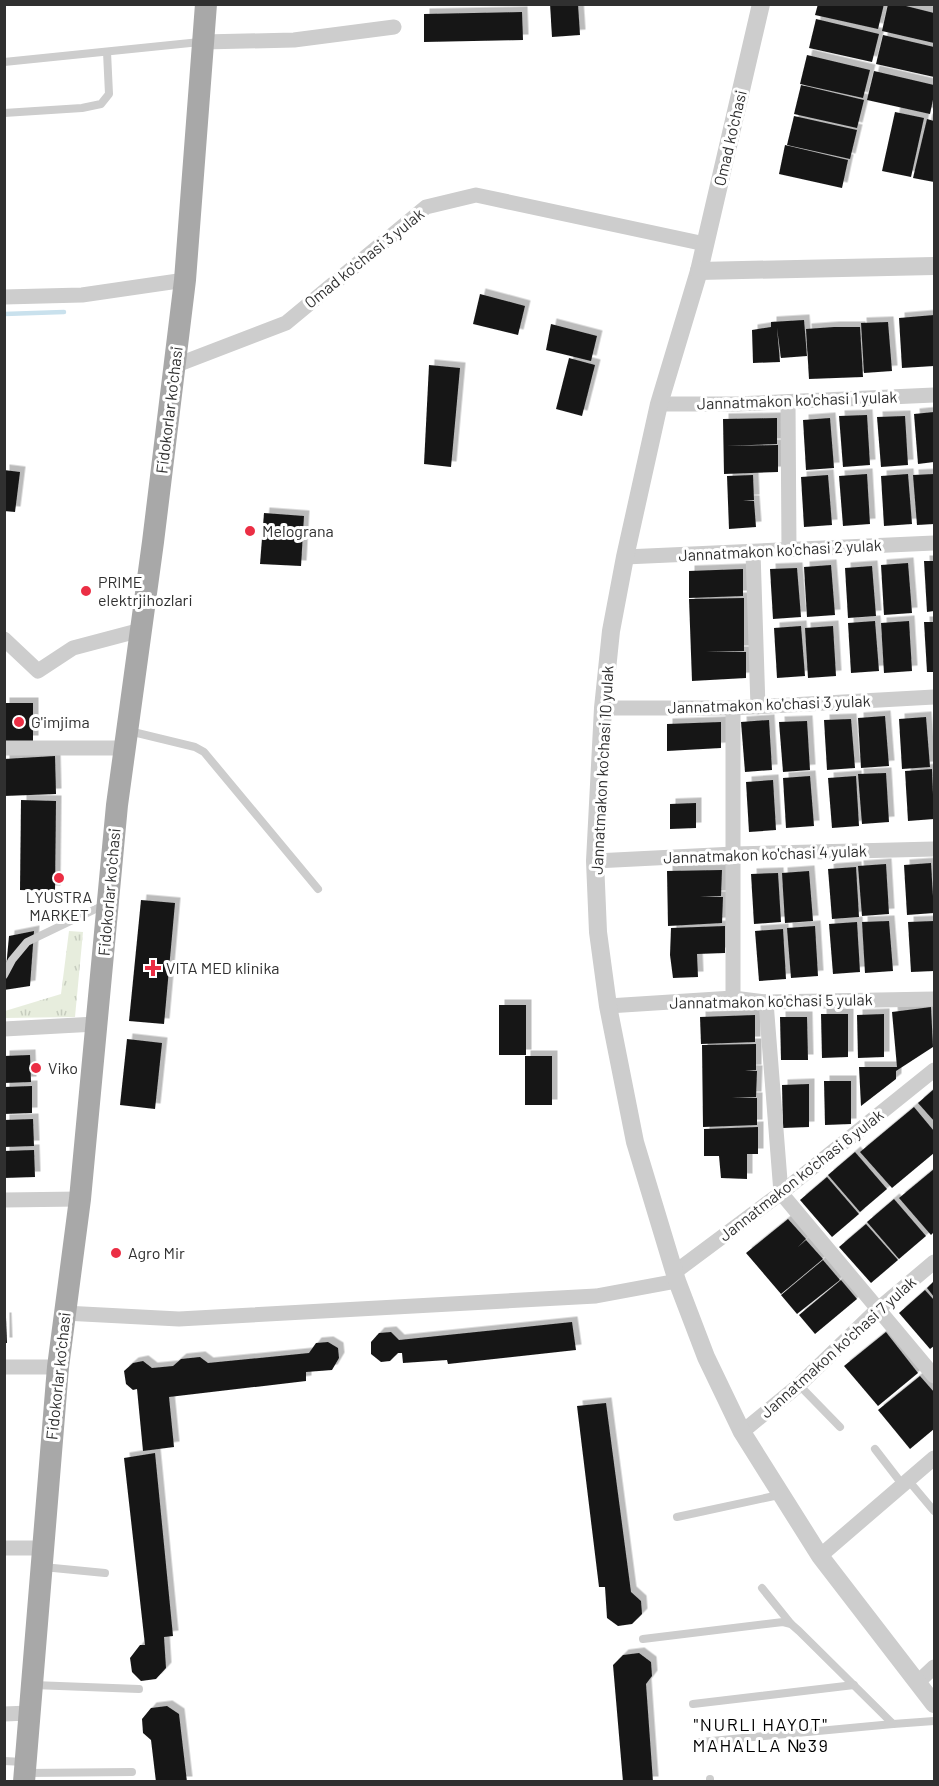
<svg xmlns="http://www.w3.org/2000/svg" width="939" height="1786" viewBox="0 0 939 1786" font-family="Barlow,sans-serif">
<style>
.grass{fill:url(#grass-tufts)}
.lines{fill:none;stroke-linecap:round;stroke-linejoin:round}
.stream{stroke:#c9e1ed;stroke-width:4.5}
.building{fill:#171717;filter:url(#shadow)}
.service{stroke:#cdcdcd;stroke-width:8}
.minor{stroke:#cdcdcd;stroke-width:15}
.tertiary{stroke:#cdcdcd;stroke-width:18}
.primary{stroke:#a8a8a8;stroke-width:22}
.poi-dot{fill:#eb2e44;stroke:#fff;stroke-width:2}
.labels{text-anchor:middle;stroke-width:6;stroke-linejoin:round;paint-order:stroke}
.street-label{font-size:16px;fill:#303030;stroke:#fff}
.poi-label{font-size:16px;fill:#303030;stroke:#fff;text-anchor:start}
.neighbourhood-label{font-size:18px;letter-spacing:1.5px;fill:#000;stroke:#fff}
</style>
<defs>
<pattern id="grass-tufts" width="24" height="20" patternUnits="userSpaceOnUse" patternTransform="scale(1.5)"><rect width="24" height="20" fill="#e7eddd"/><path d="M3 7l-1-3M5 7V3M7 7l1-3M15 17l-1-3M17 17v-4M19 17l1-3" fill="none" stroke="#c6ccbe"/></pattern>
<filter id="shadow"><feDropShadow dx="5.5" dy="-5.5" stdDeviation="0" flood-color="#0004"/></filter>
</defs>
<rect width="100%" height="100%" fill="#fff"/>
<polygon class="grass" points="69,931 83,932 75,1017 5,1018 5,1011 61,994"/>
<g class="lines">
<polyline class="stream" points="4,314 64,312"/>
</g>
<g class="building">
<polygon points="550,4 578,4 580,35 552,37"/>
<polygon points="818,4 884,4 878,29 815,15"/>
<polygon points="888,4 898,4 934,13 934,43 882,31"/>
<polygon points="522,12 523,40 424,42 424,14"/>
<polygon points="816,19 879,34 872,62 809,48"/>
<polygon points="883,35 934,47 934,77 876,64"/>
<polygon points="807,55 870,70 863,98 800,84"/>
<polygon points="874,71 934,85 934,95 930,114 867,100"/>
<polygon points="801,85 864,100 857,128 794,114"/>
<polygon points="895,112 924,118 911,177 882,171"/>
<polygon points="794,116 857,130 850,159 787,145"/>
<polygon points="927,119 934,121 934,182 913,178"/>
<polygon points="785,145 848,160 842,188 779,174"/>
<polygon points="480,294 525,306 518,335 473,324"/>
<polygon points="934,315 934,366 902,368 899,318"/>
<polygon points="804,320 807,356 781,358 777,328 780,362 753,363 752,330 771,327 771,322"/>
<polygon points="888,322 892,371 864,373 861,323"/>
<polygon points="551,324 597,336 591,361 546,350"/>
<polygon points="834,327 860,327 863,377 809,379 806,329"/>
<polygon points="569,358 595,365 582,416 556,409"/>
<polygon points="429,365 460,368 451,467 424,464"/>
<polygon points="934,412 934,462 918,464 914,414"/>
<polygon points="867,415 870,465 843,467 839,416"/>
<polygon points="905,416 908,465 881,467 877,417"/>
<polygon points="777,418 777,444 726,446 778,445 778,472 724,474 723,419"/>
<polygon points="830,418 834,468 806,470 803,420"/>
<polygon points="4,470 20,472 15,512 4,511"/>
<polygon points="867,474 870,524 843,526 839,476"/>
<polygon points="908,474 912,524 884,526 881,476"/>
<polygon points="934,474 934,524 917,525 913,475"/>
<polygon points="753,475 754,500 743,501 754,501 756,527 729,529 727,476"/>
<polygon points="828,475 832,525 804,527 801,477"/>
<polygon points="264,513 304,516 301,566 260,564"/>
<polygon points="924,561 934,561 934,611 927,612"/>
<polygon points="908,563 912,613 884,615 881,565"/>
<polygon points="831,565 835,615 807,617 804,567"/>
<polygon points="872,566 876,616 848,618 845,568"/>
<polygon points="797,568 801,617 773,619 770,569"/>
<polygon points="743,569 743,596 689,598 689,571"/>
<polygon points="744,598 744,651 706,652 746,652 746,678 692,681 689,599"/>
<polygon points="875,621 879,671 851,673 848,623"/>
<polygon points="909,621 912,671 884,673 881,623"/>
<polygon points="924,622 934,622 934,672 927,672"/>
<polygon points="801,626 805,676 777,678 774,628"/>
<polygon points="833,626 836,676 808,678 805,628"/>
<rect x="4" y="703" width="29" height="38"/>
<polygon points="885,716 889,766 861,768 858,718"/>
<polygon points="926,717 930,767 902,769 899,719"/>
<polygon points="851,719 855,768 827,770 824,720"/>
<polygon points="769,720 772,770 745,772 741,722"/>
<polygon points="807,721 810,770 783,772 779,722"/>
<polygon points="721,722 721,748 667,751 667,724"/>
<polygon points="55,756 56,794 4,796 4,759"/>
<polygon points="932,769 934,819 908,821 905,771"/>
<polygon points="886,773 889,822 862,824 858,774"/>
<polygon points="810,776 814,826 786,828 783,778"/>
<polygon points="856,776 859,826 832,828 828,778"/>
<polygon points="773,780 776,830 749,832 746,782"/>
<polygon points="21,800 56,801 55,891 20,890"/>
<polygon points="696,803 696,828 670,829 670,804"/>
<polygon points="931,863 934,913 907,915 904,865"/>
<polygon points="886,864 889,914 862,916 858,866"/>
<polygon points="856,867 859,917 832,919 828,869"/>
<polygon points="722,870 721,896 700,897 723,897 722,923 668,926 667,871"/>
<polygon points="809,871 813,921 785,923 782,873"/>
<polygon points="778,873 781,922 754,924 751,874"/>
<polygon points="141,900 175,903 164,1024 129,1021"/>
<polygon points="889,921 893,971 865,973 862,922"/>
<polygon points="934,921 934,971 911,972 908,922"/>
<polygon points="857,922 860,972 833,974 829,924"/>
<polygon points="725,926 725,953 697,954 698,977 673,978 670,955 671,928"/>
<polygon points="815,926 818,976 791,978 787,928"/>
<polygon points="783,929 786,979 759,981 755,931"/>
<polygon points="34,931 30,986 4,990 9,936"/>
<rect x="499" y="1005" width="27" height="50"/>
<polygon points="931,1007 933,1047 896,1071 896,1079 861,1106 859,1067 897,1067 892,1012"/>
<polygon points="821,1014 848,1014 848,1057 822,1058"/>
<polygon points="884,1014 884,1057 858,1058 857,1015"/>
<polygon points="755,1015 755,1042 701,1044 700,1017"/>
<polygon points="780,1017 807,1017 808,1060 781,1060"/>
<polygon points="127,1039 162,1043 155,1109 120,1105"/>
<polygon points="756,1044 756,1070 745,1070 757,1071 756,1097 732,1098 757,1098 757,1125 703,1127 702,1045"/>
<polygon points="30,1055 31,1082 4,1083 4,1056"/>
<rect x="525" y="1056" width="27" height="49"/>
<polygon points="824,1081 851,1081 851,1124 825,1125"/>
<polygon points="809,1084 809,1127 783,1128 782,1085"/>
<polygon points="32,1086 32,1113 4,1114 4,1087"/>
<polygon points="934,1089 934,1121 918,1103"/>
<polygon points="914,1107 934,1131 934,1153 892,1188 860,1152"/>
<polygon points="33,1119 34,1146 4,1147 4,1120"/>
<polygon points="758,1127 758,1154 747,1154 747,1179 721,1178 719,1156 704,1156 704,1129"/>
<polygon points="34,1150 35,1177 4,1178 4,1151"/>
<polygon points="855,1152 887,1189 860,1212 828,1175"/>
<polygon points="934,1169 934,1232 931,1235 899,1198"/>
<polygon points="827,1177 859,1214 832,1237 800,1200"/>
<polygon points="894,1199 926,1236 899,1259 867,1222"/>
<polygon points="788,1219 806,1239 798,1247 806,1240 823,1259 781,1294 746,1253"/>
<polygon points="866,1224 898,1260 871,1283 839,1247"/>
<polygon points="823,1260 840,1280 797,1314 781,1295"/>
<polygon points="841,1280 857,1299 815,1334 799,1315"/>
<polygon points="934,1281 934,1297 927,1288"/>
<polygon points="925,1290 934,1300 934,1346 930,1349 899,1313"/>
<polygon points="4,1318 6,1318 7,1343 4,1343"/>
<polygon points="572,1322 576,1350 448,1364 447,1360 403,1363 402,1353 398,1353 390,1361 381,1362 371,1354 371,1342 379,1333 391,1332 399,1340"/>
<polygon points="886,1332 918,1373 878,1406 844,1366"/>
<polygon points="328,1342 338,1348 339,1358 332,1370 306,1372 306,1381 169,1397 174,1447 143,1451 137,1389 133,1390 126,1384 124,1371 133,1363 143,1361 152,1368 173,1366 181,1359 200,1357 208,1363 309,1353 316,1343"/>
<polygon points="920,1376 934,1392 934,1429 910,1449 878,1410"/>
<polygon points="606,1403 631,1592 641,1601 642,1614 632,1624 618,1626 607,1618 605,1587 599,1587 577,1406"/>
<polygon points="155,1453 173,1636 164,1637 166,1668 156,1679 141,1681 132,1672 130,1658 140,1645 145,1645 124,1458"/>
<polygon points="639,1653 651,1662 652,1676 646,1684 653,1782 623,1782 613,1665 623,1655"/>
<polygon points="167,1706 179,1714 187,1782 156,1782 151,1740 143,1733 142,1719 151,1708"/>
</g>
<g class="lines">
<g class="service">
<polyline points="4,62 200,42"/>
<polyline points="4,113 82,108 101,104 109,94 107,52"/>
<polyline points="129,731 195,747 204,752 318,889"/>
<polyline points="4,975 12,960 27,942 104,905"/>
<polyline points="799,1385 840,1427"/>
<polyline points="875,1449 902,1484"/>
<polyline points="908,1480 934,1511"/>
<polyline points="677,1517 779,1495"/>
<polyline points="43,1567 105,1573"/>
<polyline points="762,1588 791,1624"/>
<polyline points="643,1639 783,1622 791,1624 799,1631 893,1724 934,1721"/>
<polyline points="33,1685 139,1689"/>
<polyline points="693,1704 854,1685"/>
<polyline points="701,1742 893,1724"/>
<polyline points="4,1761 24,1762"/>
<polyline points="26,1773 132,1772"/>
<polyline points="710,1779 710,1782"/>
</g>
<g class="minor">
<polyline points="203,42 294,40 394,27"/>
<polyline points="4,297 82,295 185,280"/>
<polyline points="174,366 286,323 426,207 476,195 705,244"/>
<polyline points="788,402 789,550"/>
<polyline points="659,404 737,404 934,395"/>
<polyline points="753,552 758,707"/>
<polyline points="625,557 934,543"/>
<polyline points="4,639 38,671 73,648 141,630"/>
<polyline points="603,708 733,708 934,697"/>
<polyline points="733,708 733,998"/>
<polyline points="4,748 125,748"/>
<polyline points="595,861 734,854 934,849"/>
<polyline points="766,1002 781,1193 934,1376"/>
<polyline points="608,1006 733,998 766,1002 934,999"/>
<polyline points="4,1029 96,1024"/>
<polyline points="4,1200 80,1199"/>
<polyline points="675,1272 781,1193 934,1070"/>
<polyline points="64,1313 179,1319 596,1296 677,1281"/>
<polyline points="4,1367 58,1367"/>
<polyline points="742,1432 799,1385 877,1310 934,1262"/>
<polyline points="4,1548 43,1548"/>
<polyline points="820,1556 934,1458"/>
<polyline points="917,1683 934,1667"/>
<polyline points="4,1714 29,1713"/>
</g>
<g class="tertiary">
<polyline points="761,4 699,271 659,404 625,557 611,631 603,708 595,861 598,932 608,1006 635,1142 677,1281 706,1357 742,1432 820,1556 934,1704"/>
<polyline points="699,271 934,266"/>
</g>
<polyline class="primary" points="24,1782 58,1367 80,1199 117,805 153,542 185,280 206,4"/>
</g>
<g class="poi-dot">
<circle cx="250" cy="531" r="6"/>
<circle cx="86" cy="591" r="6"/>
<circle cx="19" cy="722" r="6"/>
<circle cx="59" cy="878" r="6"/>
<path d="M150 959h6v6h6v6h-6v6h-6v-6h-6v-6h6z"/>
<circle cx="36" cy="1068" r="6"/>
<circle cx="116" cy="1253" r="6"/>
</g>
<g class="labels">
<g class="street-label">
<text transform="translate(730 138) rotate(-77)" y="6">Omad ko'chasi</text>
<text transform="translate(364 258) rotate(-39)" y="6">Omad ko'chasi 3 yulak</text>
<text transform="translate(797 400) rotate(-2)" y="6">Jannatmakon ko'chasi 1 yulak</text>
<text transform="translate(169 410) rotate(-83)" y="6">Fidokorlar ko'chasi</text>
<text transform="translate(780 550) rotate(-3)" y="6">Jannatmakon ko'chasi 2 yulak</text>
<text transform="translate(769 704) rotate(-2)" y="6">Jannatmakon ko'chasi 3 yulak</text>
<text transform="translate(602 770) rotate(-87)" y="6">Jannatmakon ko'chasi 10 yulak</text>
<text transform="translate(765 854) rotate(-2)" y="6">Jannatmakon ko'chasi 4 yulak</text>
<text transform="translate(109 892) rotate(-85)" y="6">Fidokorlar ko'chasi</text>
<text transform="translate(771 1001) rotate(-1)" y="6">Jannatmakon ko'chasi 5 yulak</text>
<text transform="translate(801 1175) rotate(-38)" y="6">Jannatmakon ko'chasi 6 yulak</text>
<text transform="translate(838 1347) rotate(-42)" y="6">Jannatmakon ko'chasi 7 yulak</text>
<text transform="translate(58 1376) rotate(-84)" y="6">Fidokorlar ko'chasi</text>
</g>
<g class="poi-label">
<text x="262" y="537">Melograna</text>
<text x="98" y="588">PRIME<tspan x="98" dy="18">elektrjihozlari</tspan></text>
<text x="31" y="728">G'imjima</text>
<text x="59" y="903" text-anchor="middle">LYUSTRA<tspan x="59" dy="18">MARKET</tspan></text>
<text x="166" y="974">VITA MED klinika</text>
<text x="48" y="1074">Viko</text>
<text x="128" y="1259">Agro Mir</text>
</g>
<g class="neighbourhood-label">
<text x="761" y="1731">"NURLI HAYOT"<tspan x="761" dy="21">MAHALLA №39</tspan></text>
</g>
</g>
<rect width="939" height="1786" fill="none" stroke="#303030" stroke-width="12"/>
</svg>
